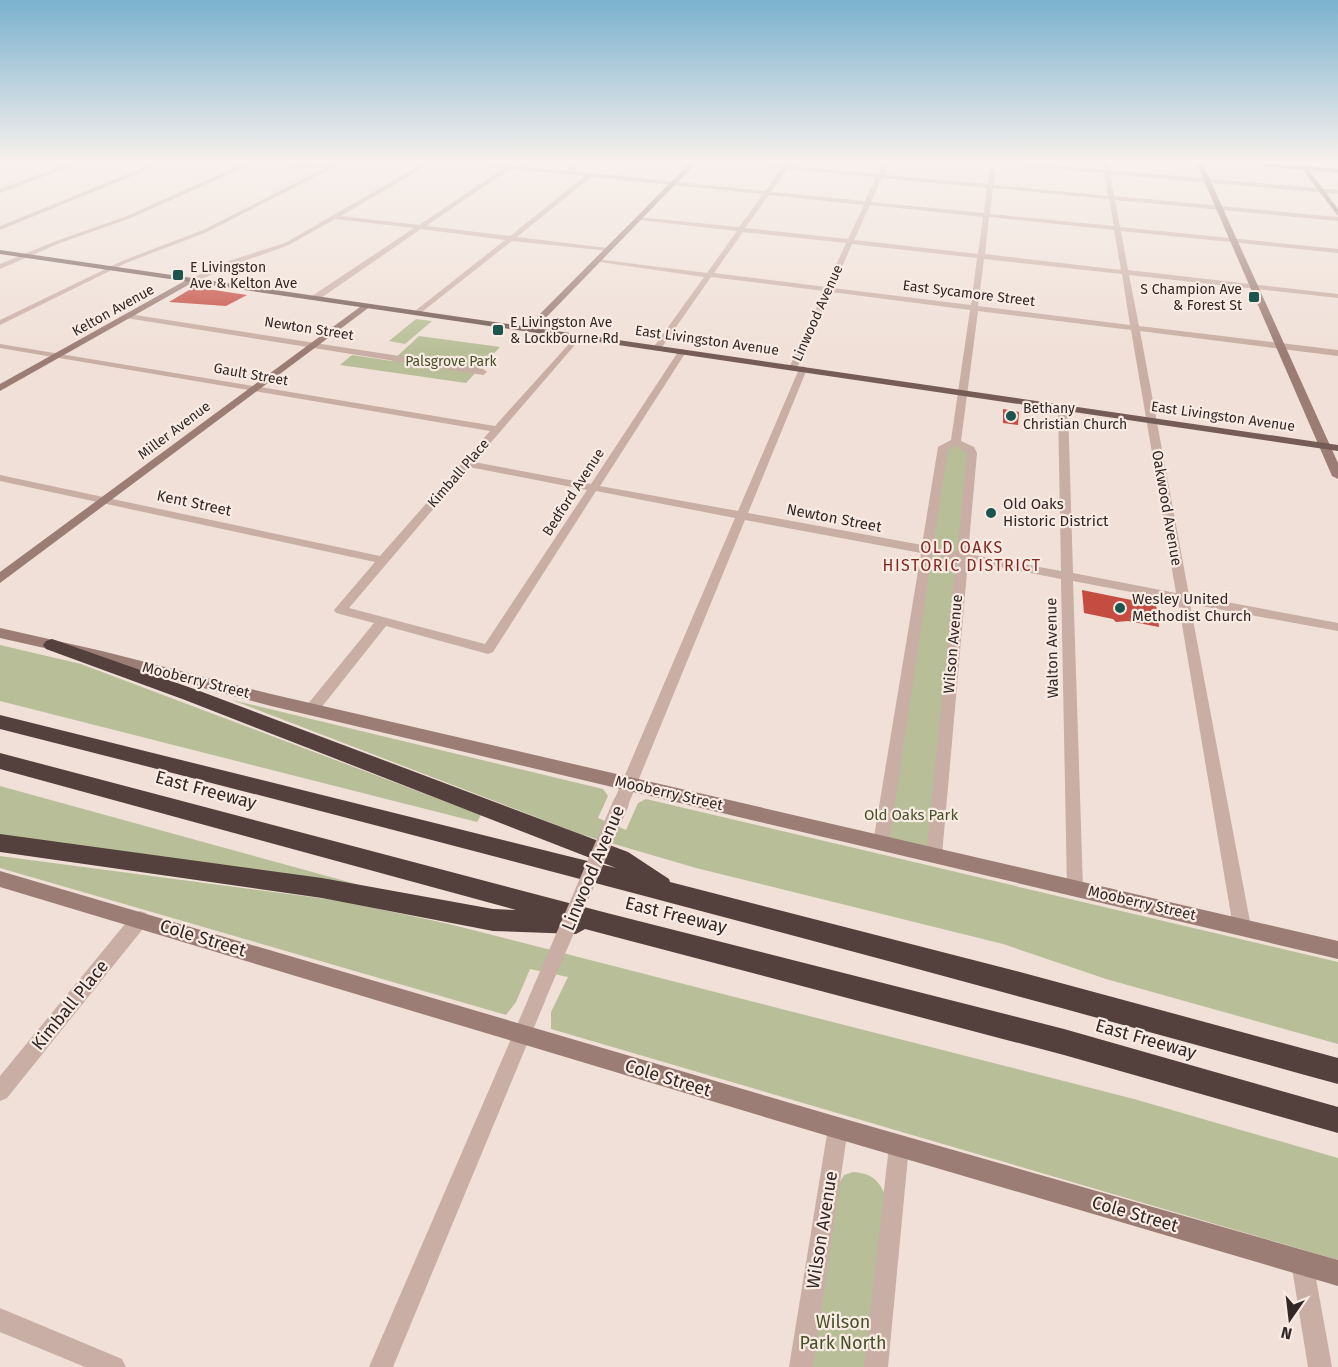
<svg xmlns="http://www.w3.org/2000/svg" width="1338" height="1367" font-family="'Fira Sans',sans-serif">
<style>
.green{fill:#b8bf98}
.building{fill:#c44c41}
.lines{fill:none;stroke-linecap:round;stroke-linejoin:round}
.street{fill:#c8aea4;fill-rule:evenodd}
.secondary{fill:#9b7d75;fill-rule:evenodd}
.primary{fill:#755c56;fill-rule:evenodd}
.highway{fill:#54403c;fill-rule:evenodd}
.street-bridge{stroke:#c8aea4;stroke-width:16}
.poi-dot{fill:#1c544e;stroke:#f8ebe3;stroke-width:2}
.labels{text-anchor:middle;stroke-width:4.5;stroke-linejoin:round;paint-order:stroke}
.far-poi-label{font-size:14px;fill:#332725;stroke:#f8ebe3;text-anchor:start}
.far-street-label{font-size:14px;fill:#332725;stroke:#f8ebe3}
.far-park-label{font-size:14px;fill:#495129;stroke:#f8ebe3}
.street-label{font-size:15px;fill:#332725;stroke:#f8ebe3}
.poi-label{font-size:15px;fill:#332725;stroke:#f8ebe3;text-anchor:start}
.park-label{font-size:15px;fill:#495129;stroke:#f8ebe3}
.neighbourhood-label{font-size:16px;letter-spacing:1.5px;fill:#812720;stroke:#f8ebe3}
.near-street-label{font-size:18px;fill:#332725;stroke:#f8ebe3}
.near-park-label{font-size:18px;fill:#495129;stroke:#f8ebe3}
</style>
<rect width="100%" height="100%" fill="#f0e0d7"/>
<path class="green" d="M416 319 432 321 405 344 389 341Z
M419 336 500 347 466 383 340 365 352 355 392 361Z
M956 442 969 449 930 849 885 839 945 446Z
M0 645 81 664 481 815 477 822 0 701Z
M232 700 603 789 608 796 598 818 626 830 638 803 646 799 1338 962V1044L1106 979 1003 944 696 868 580 834Z
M0 786 367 887 0 836Z
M0 856 342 901 449 924 1134 1099 1338 1158V1260L551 1029V1012L568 977 530 969 516 1002 506 1015 0 868Z
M853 1172C871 1173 880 1180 886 1198L866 1367H811L838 1185 844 1175Z"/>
<path class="building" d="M194 287 247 295 226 306 169 302Z
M1003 409 1019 412 1018 425 1003 423Z
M1082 590 1156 605 1159 627 1128 621 1116 622 1113 619 1084 613Z"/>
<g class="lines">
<path class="street" d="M79 160H87L0 193V189Z
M163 160H171L0 230V226Z
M203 160H260L299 164H332L341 160H348L207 232 126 263 0 325V320L122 261 203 230 327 167 299 168 254 163 131 218 60 243 0 269V264L56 241 127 216 245 163Z
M429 160H436L341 216 419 225 504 168 440 160 508 165 512 163 514 166 566 171 581 160H587L572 171 765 191 782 168 707 160 784 165 789 160 792 162 789 166 878 174 884 160H890L883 175 988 184 991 163 970 160H997L1104 170 1102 160H1108L1110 170 1338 190V194L1110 174 1114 196 1338 217V221L1115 200 1120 227 1338 249V253L1121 231 1128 270 1338 294V298L1129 275 1139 326 1338 350V356L1140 331 1189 595 1338 623V631L1190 604 1251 927 1248 933 1242 935 1236 933 1233 927 1178 601 1073 581 1083 888 1081 893 1075 896 1069 893 1067 888 1061 579 968 561 942 855 940 860 934 862 928 860 926 855 956 559 932 555 889 843 887 848 881 850 875 848 873 843 921 553 745 520 629 803 626 808 621 809 616 808 613 803 735 518 596 491 493 652 488 654 386 626 317 713H307L305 709 307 705 374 623 336 613 334 610 375 562 0 481V475L380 556 490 431 0 348V344L495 426 577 335 581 337 580 339 474 462 591 484 678 352 682 349 686 352 600 486 738 511 799 369 803 366 807 369 748 513 922 545 938 447 951 440 970 310 831 292 797 368 793 371 789 368 824 291 711 277 660 350 657 351 653 348 704 277 592 261 596 259 707 273 737 231 639 220 637 217 739 227 763 194 591 177 517 237 607 248 609 251 512 241 418 315H415V311L505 240 421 229 318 300H312V296L414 228 335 219 289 245 225 268 196 282 189 280 219 264 285 243ZM996 164 1105 173 1108 196 994 185ZM510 169 585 176 510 236 426 226ZM787 169 876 177 865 201 771 192ZM882 178 987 188 984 213 871 202ZM993 188 1109 199 1114 226 990 214ZM769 195 864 205 848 239 745 228ZM870 205 983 217 978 254 854 240ZM989 217 1114 230 1121 270 985 254ZM743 232 846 243 826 287 714 273ZM852 244 977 258 971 305 833 288ZM984 259 1122 274 1130 325 978 306ZM978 311 1131 330 1176 593 1073 573 1068 407 1063 404 1058 407 1061 571 968 554 977 453 974 447 961 441ZM956 446 967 453 957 552 933 547 948 449ZM469 467 587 490 485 644 349 608Z
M129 314 483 369 487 372 483 375 126 318 125 316Z
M140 911 146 913 149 919 146 925 7 1098 0 1101V1076L134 913Z
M536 992 542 995 545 1001 393 1367H369L530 995Z
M838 1118 845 1121 848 1128 813 1367H789L828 1128 831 1121Z
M899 1136 906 1139 909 1146 888 1367H864L889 1146 892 1139Z
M1302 1251 1310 1254 1313 1262 1332 1367H1308L1291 1262 1294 1254Z
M0 1308 122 1359 126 1367H85L0 1332Z"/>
<path class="secondary" d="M0 160H6L0 163Z
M693 160H699L532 332H526V328Z
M1195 160H1201L1338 463V479L1332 476Z
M1208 160 1300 166 1297 162 1300 160 1306 166 1338 169V173L1309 170 1338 209V216L1303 170Z
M190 278 197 280 0 391V384Z
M364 304 371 306 0 583V572Z
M0 628 102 651 271 694 1338 941V959L271 706 102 661 0 638Z
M0 871 838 1117 1338 1260V1286L838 1139 0 887Z"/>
<path class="primary" d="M0 250 1338 445V451L0 254Z"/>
<path class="highway" d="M52 639 197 690 628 852 669 879 670 882 1020 972 1338 1058V1084C893 961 447 842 0 729V715L616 868 185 700 46 649 43 645 46 641Z
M0 753 607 913 1064 1029 1338 1107V1133L1064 1055 585 929 576 934 493 931 322 898 0 852V834L322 878 493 909 516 910 0 769Z"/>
<path class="street-bridge" d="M536 1001 621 803"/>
</g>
<linearGradient id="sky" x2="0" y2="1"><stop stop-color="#7bb1ce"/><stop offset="0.46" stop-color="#f8f1ed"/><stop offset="1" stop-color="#f8f1ed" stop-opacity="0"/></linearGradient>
<rect width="1338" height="351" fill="url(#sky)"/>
<g class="poi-dot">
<rect x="172" y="269" width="12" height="12" rx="3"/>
<rect x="1248" y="291" width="12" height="12" rx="3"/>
<rect x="492" y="324" width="12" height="12" rx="3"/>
<circle cx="1011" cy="416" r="6"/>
<circle cx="991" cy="513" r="6"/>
<circle cx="1120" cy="608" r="6"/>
</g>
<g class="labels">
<g class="far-poi-label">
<text x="190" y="272">E Livingston<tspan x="190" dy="16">Ave &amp; Kelton Ave</tspan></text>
<text x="1242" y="294" text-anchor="end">S Champion Ave<tspan x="1242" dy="16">&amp; Forest St</tspan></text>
<text x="510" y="327">E Livingston Ave<tspan x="510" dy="16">&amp; Lockbourne Rd</tspan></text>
<text x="1023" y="413">Bethany<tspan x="1023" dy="16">Christian Church</tspan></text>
</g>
<g class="far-street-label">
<text transform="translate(969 293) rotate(7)" y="5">East Sycamore Street</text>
<text transform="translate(113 310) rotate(-29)" y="5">Kelton Avenue</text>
<text transform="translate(817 313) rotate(-66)" y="5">Linwood Avenue</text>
<text transform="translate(309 328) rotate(9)" y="5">Newton Street</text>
<text transform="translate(707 340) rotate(8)" y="5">East Livingston Avenue</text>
<text transform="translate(251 374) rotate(10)" y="5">Gault Street</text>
<text transform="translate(1223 416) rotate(8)" y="5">East Livingston Avenue</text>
<text transform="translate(174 430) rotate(-37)" y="5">Miller Avenue</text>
<text transform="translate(458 473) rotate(-49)" y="5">Kimball Place</text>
<text transform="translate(573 492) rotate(-57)" y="5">Bedford Avenue</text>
</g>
<g class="far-park-label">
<text x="451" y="366">Palsgrove Park</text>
</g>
<g class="street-label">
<text transform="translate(194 503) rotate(12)" y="5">Kent Street</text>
<text transform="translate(1167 508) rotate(80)" y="5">Oakwood Avenue</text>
<text transform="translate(834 518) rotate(11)" y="5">Newton Street</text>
<text transform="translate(953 644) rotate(-85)" y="5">Wilson Avenue</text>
<text transform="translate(1052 648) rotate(-91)" y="5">Walton Avenue</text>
<text transform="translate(196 680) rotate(14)" y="5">Mooberry Street</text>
<text transform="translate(669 793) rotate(13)" y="5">Mooberry Street</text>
<text transform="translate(1142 903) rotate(13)" y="5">Mooberry Street</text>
</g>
<g class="poi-label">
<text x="1003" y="509">Old Oaks<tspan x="1003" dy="17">Historic District</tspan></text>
<text x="1132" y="604">Wesley United<tspan x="1132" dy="17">Methodist Church</tspan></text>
</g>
<g class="park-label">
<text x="911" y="820">Old Oaks Park</text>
</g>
<g class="neighbourhood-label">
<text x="962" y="553">OLD OAKS<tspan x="962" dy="18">HISTORIC DISTRICT</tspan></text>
</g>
<g class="near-street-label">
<text transform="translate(206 790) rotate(15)" y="6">East Freeway</text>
<text transform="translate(593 868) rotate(-67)" y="6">Linwood Avenue</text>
<text transform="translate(676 915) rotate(14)" y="6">East Freeway</text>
<text transform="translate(203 938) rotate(17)" y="6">Cole Street</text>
<text transform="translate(70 1005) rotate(-51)" y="6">Kimball Place</text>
<text transform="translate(1146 1039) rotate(16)" y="6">East Freeway</text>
<text transform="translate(668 1078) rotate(17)" y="6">Cole Street</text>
<text transform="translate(1135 1214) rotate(16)" y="6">Cole Street</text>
<text transform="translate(822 1230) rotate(-81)" y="6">Wilson Avenue</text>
</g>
<g class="near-park-label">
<text x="843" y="1328">Wilson<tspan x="843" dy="21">Park North</tspan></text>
</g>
</g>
<g transform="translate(1290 1319) rotate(194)" stroke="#f8ebe3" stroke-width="4.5" paint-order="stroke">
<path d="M0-4.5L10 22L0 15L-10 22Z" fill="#332725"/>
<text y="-9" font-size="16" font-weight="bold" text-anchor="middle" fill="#332725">N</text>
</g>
</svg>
